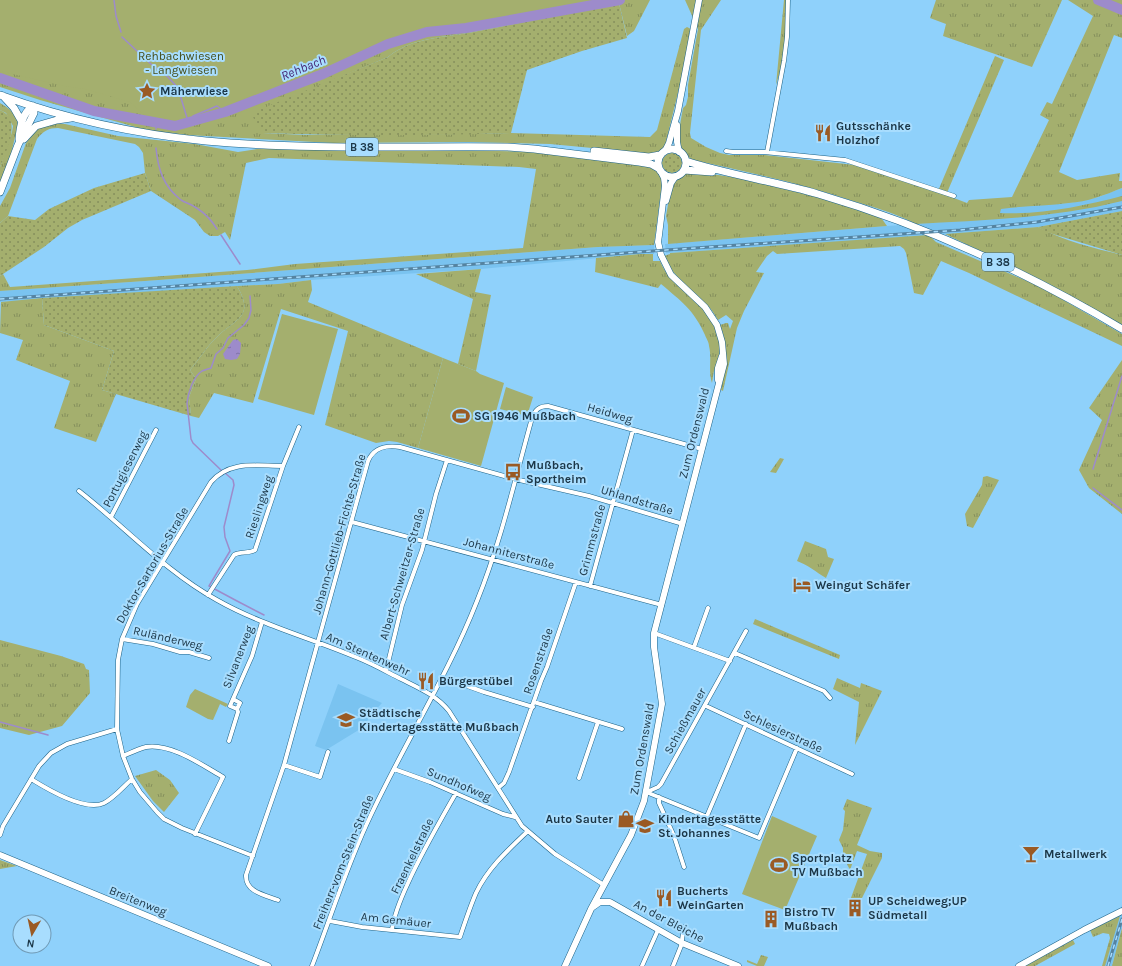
<svg xmlns="http://www.w3.org/2000/svg" width="1122" height="966" font-family="Karla,sans-serif">
<style>
.built{fill:#7ac3f0}
.grass{fill:url(#grass-tufts)}
.park{fill:#a4af6e}
.garden{fill:url(#garden-dots)}
.water{fill:url(#water-ripples)}
.lines{fill:none;stroke-linecap:round;stroke-linejoin:round}
.stream{stroke:#9d8bcb;stroke-width:1.5}
.river{stroke:#9d8bcb;stroke-width:10}
.street-casing{stroke:#1e6387;stroke-width:5}
.secondary-casing{stroke:#1e6387;stroke-width:7}
.primary-casing{stroke:#1e6387;stroke-width:8}
.street{stroke:#fff;stroke-width:4}
.secondary{stroke:#fff;stroke-width:6}
.primary{stroke:#fff;stroke-width:7}
.rail-casing{stroke:#5583a0;stroke-width:3}
.rail{stroke:#a8ddfe;stroke-width:1.5;stroke-dasharray:4.5;stroke-linecap:butt}
.labels{text-anchor:middle;stroke-width:4;stroke-linejoin:round;paint-order:stroke}
.shield{fill:#a8ddfe;stroke:#45687e;stroke-width:1}
.shield-label{font-size:11px;font-weight:bold;fill:#1b3647}
.park-label{font-size:12px;fill:#454c18;stroke:#a8ddfe}
.poi-label{font-size:12px;font-weight:bold;fill:#1b3647;stroke:#a8ddfe;text-anchor:start}
.street-label{font-size:12px;fill:#1b3647;stroke:#a8ddfe}
.water-label{font-size:13px;font-style:italic;fill:#462976;stroke:#a8ddfe}
</style>
<defs>
<pattern id="grass-tufts" width="24" height="20" patternUnits="userSpaceOnUse"><rect width="24" height="20" fill="#a4af6e"/><path d="M3 7l-1-3M5 7V3M7 7l1-3M15 17l-1-3M17 17v-4M19 17l1-3" fill="none" stroke="#858f5c"/></pattern>
<pattern id="garden-dots" width="8" height="8" patternUnits="userSpaceOnUse"><rect width="8" height="8" fill="#a4af6e"/><path d="M2 2h.1M6 6h.1" fill="none" stroke="#858f5c" stroke-width="1.8" stroke-linecap="round"/></pattern>
<pattern id="water-ripples" width="26" height="14" patternUnits="userSpaceOnUse"><rect width="26" height="14" fill="#9d8bcb"/><path d="M2 4q2-2 4 0t4 0M15 11q2-2 4 0t4 0" fill="none" stroke="#7f72a7"/></pattern>
</defs>
<rect width="100%" height="100%" fill="#8fd1fb"/>
<path class="built" d="M1122 188V211L1038 227 868 240 666 253 665 244 887 226 956 221 990 215 998 207 1070 203 1099 197Z
M654 245V254H640L481 269 311 280 278 284 237 286 0 302V291L145 281 598 247Z
M338 684 382 703 370 716 365 725 357 731 326 750 315 746Z
M1122 905V928L1112 966H1105Z"/>
<path class="grass" d="M108 0H650L634 31 627 36 619 3C572 12 525 22 478 31 447 38 413 36 388 57L331 81 263 133 306 135 461 134 511 133 650 137 657 130 684 29 687 27 691 29 685 64 665 146 661 151 655 154 550 144 468 142 333 143 187 135 146 130 40 100 0 87V51Z
M666 0H721L701 30 690 133 691 138 706 147 720 153 729 155H765L855 165 938 191 995 56 1004 60 946 195 967 203 969 200 1012 197 1049 120 1040 115 1047 102 1052 104 1093 16 1068 0H1122V38L1114 35 1059 172 1077 180 1120 173 1119 181H1122V188C1105 195 1087 202 1069 203 1046 206 1023 206 1001 209L1000 213C1040 215 1084 206 1122 196V201C1055 218 985 220 916 224 897 214 877 208 856 202 803 184 748 172 693 160 673 149 680 126 683 108L686 105 688 97V85L698 29 685 0Z
M784 0H790L789 41 776 85Z
M936 0H1062L1032 67 943 36 946 24 930 18Z
M0 103C9 108 17 114 18 125L11 154 0 184V167L12 132 13 126 6 113 0 110Z
M53 123 65 124 118 136 195 144 238 152 257 149 498 151 536 152 654 167 661 177 662 184 654 245 598 247 145 281 0 291V276L3 274 10 287 247 270 295 264 523 248 536 169 519 167 269 158 246 163 230 240 225 232 218 236H210L204 232 195 220 151 191 145 173 143 153 139 147 135 144 58 128C49 128 43 131 37 139L8 216 0 223V206L10 188 26 143 38 128Z
M698 172 745 179 821 198 874 215 882 219 887 226 668 244V225L666 216 671 187 676 180 686 173Z
M1038 227C1064 241 1094 248 1122 255V325L1049 284 945 234Z
M929 235 936 242 1041 287 1122 334V346L969 273 941 261 923 295 914 293 906 253 904 249 900 246 777 254 773 251 767 256 756 272 764 273 744 311 737 328 723 391 721 390C725 369 729 346 720 325L726 323H728L730 329 733 321 726 315 718 320C715 316 713 311 709 307 693 289 674 280 664 256L670 254V253Z
M640 254H653V261H660C673 294 720 306 720 347 720 355 717 361 715 368 713 373 713 378 712 383 708 371 712 358 709 346 709 342 706 338 705 335 694 310 681 301 661 284L658 288 595 272 596 258Z
M481 269 475 292 491 295 476 371 458 364 473 299 416 274Z
M311 280 312 290 308 302 443 358 418 448 397 442 389 441 376 443 325 425 348 331 281 309 253 403 214 393 199 418 191 416 189 397 196 379 190 370C199 360 206 347 216 338 234 319 256 318 237 286L278 284Z
M42 298 44 325 114 351 102 390 116 394 96 442 54 428 70 381 16 360 23 340 0 333 1 302Z
M1122 360V514L1089 488 1079 470 1102 420 1089 408Z
M780 458 784 459 776 473 770 472Z
M987 476 999 480 973 528 967 526 965 514 982 485 983 477Z
M805 541 826 549 828 557 834 559 826 578C816 572 808 565 797 561Z
M755 619 840 655 839 659 753 624Z
M0 640 61 656 84 664 86 669 89 670 90 693 62 726 29 735 0 728Z
M837 678 860 688 861 683 882 691 855 745 859 702 833 689Z
M156 770 170 780 179 793 164 812 153 801 135 776Z
M847 799 872 808 857 845 870 851 882 853V858L853 916 848 906 867 854 857 851 850 870 843 856V848L839 840 843 830 845 811 843 809Z
M0 860 17 866 0 869Z
M1120 916 1105 966H1102L1110 938 1109 934 1103 933 1093 937 1090 930Z
M1122 928V966H1112Z
M1073 940 1075 944 1035 966H1024Z
M761 955 768 957 764 966H757L747 962V960L757 964Z"/>
<path class="park" d="M0 0H616L606 1 529 16 479 24 460 31 421 32 402 39 388 43 364 60 350 64 331 76 304 80 287 90 265 97 246 111 179 129 155 125 130 102 85 89 64 86 0 71Z
M282 314 338 329 314 415 258 399Z
M443 358 476 371 480 374 504 383 481 466 418 448Z
M506 387 533 397 527 416 500 409Z
M195 689 228 704 226 707 220 704 213 720 208 719 186 707 190 695Z
M772 816 817 836 785 910 742 894Z"/>
<path class="garden" d="M619 3 627 38 582 51 527 70 511 133C428 136 346 136 263 133L259 129 251 113 388 57C413 36 447 38 478 31 525 22 572 12 619 3Z
M0 110C23 119 6 151 0 167Z
M662 163a10 10 0 1 1 20 0a10 10 0 1 1-20 0Z
M145 173 151 191 82 220 68 228 44 247 0 276V223L8 216 35 220 49 209 94 188Z
M1122 211V255L1046 232 1038 227Z
M237 286C256 318 234 319 216 338 206 347 199 360 190 370L196 379 189 397 191 416 102 390 114 351 44 325 42 298Z"/>
<path class="water" d="M237 339 241 343 240 354 237 359 231 360 225 359 223 354 233 340Z"/>
<g class="lines">
<path class="stream" d="M114 0 116 16 121 32
M122 37 152 65 168 77 178 88 187 118
M193 116 217 106 225 112
M156 129V123
M156 148C158 169 163 186 181 200 186 203 193 205 198 209 206 214 212 221 217 229
M221 235 240 264
M1093 469 1122 376
M222 471 193 443 191 439 187 403C188 393 193 377 202 371 204 370 208 369 211 368L216 354 223 348 228 338 244 325 249 318 251 310 250 296
M225 473 233 480 234 485 224 527 225 537 230 551 209 586 237 601 264 615
M1093 488 1122 510
M0 722 48 735"/>
<path class="river" d="M1098 0 1122 10
M0 78 94 111 175 126 225 112 323 74 388 44 427 32 466 28 620 0"/>
<g class="street-casing">
<path id="street" d="M726 151 733 152H764L845 160 954 196
M767 152 784 61 787 37 788 0
M79 491C125 527 166 572 217 600 261 625 311 638 358 658 373 664 387 672 401 679 419 688 436 695 449 711L522 826 555 854 604 885
M111 517 156 430
M352 522 662 605
M590 586 633 430
M208 595 234 555C240 551 249 554 255 550L283 466 299 427
M654 633 730 661
M122 639 153 644 180 652H189L209 658
M694 647 708 608
M735 653 824 691 830 698
M386 671 402 605 422 550 436 494 447 460
M442 677 484 692 533 707
M233 699 252 656 262 622
M534 702 622 729
M706 706 852 774
M229 741 238 712 237 709 240 703 233 699 230 706 237 709
M123 756C130 753 138 749 146 747 171 743 202 765 223 777L195 834
M284 765 320 777 328 752
M394 769 430 782 503 814 515 817
M579 778 598 722
M31 779C47 789 85 812 104 803 114 798 123 787 132 779
M498 788 504 783 509 772 541 681 547 667 576 582
M646 792 759 838 797 748
M647 792 658 787 661 784 746 631
M659 797V803L674 836 684 867
M707 816 746 724
M0 835 3 826 39 766 51 753 67 744 117 729
M253 856 182 828 164 819 157 812 140 792 132 779 123 756 117 729 118 660 122 639 137 604 211 482C230 460 256 466 283 466
M278 900C265 895 245 892 246 875L284 765 368 461C374 447 386 445 400 447L515 479 589 496 683 524
M330 921 362 927 460 937C465 922 470 907 476 893 488 868 508 850 528 831
M392 930C394 914 401 898 408 883 422 852 439 823 456 793
M312 966C331 917 347 865 370 817 404 744 448 675 477 601 501 542 515 479 532 418 535 410 539 406 548 406L702 449
M642 966 658 930
M673 966 681 946 684 927"/>
</g>
<g class="secondary-casing">
<path id="secondary" d="M677 125V142L679 152
M665 151 669 143 678 111 699 0
M666 201 671 183 675 177
M718 380V368L722 356
M0 855 268 966
M593 907 600 902H610L682 943 738 966
M565 966 591 909 631 835 644 801 662 704 654 647V633L724 364 722 342 717 325 705 307 671 275 661 255 658 242 659 235 665 186 664 178 662 174
M1019 966 1084 930 1122 911"/>
</g>
<g class="primary-casing">
<path id="primary" d="M0 95C66 119 136 134 206 141 306 150 408 146 508 147L534 149 639 162 651 164 658 168
M3 96 14 108 22 122
M19 139C20 127 22 113 33 106
M24 139 36 126 57 120 71 118
M658 163a14 14 0 1 1 28 0a14 14 0 1 1-28 0Z
M594 151 649 157 660 155
M686 161C729 175 774 181 818 194 927 226 1025 271 1122 329
M684 170 712 172
M0 192 18 145 34 113 33 106"/>
</g>
<use href="#street" class="street"/>
<use href="#secondary" class="secondary"/>
<use href="#primary" class="primary"/>
<g class="rail-casing">
<path id="rail" d="M0 299 666 250 960 230 1037 222 1122 207
M1108 966 1122 919"/>
</g>
<use href="#rail" class="rail"/>
</g>
<defs>
<g id="sight-bare" transform="scale(1.38)"><path d="M0-6L1.8-2.2L6-1.7L2.9 1.2L3.7 5.4L0 3.3L-3.7 5.4L-2.9 1.2L-6-1.7L-1.8-2.2Z" fill="#9a5a24" stroke="#a8ddfe" stroke-width="2.5" paint-order="stroke"/></g>
<g id="restaurant-bare" transform="scale(1.38)"><path d="M-5-6h1v4h1v-4h1v4h1v-4h1v5L-1.5 .5V6h-2V.5L-5-1ZM5-6V6H3V1.5H1.5Q1.5-4 5-6Z" fill="#9a5a24" stroke="#a8ddfe" stroke-width="2.5" paint-order="stroke"/></g>
<g id="stadium-bare" transform="scale(1.38)"><path d="M0-5a6.5 5 0 1 0 0 10a6.5 5 0 1 0 0-10ZM-3.5-1.8h7v3.6h-7Z" fill="#9a5a24" stroke="#a8ddfe" stroke-width="2.5" paint-order="stroke"/></g>
<g id="bus-bare" transform="scale(1.38)"><path d="M-5-6H5V4H4V6H2V4H-2V6H-4V4H-5ZM-3.5-4V0h7V-4ZM-3.5 1.2v1.5H-2V1.2ZM2 1.2v1.5H3.5V1.2Z" fill="#9a5a24" stroke="#a8ddfe" stroke-width="2.5" paint-order="stroke"/></g>
<g id="hotel-bare" transform="scale(1.38)"><path d="M-6-4.5h1.5V1H6V5H4.5V3h-9V5H-6ZM-4 0a1.8 1.8 0 1 1 3.6 0ZM.5 0V-2.5h3Q6-2.5 6 0Z" fill="#9a5a24" stroke="#a8ddfe" stroke-width="2.5" paint-order="stroke"/></g>
<g id="school-bare" transform="scale(1.38)"><path d="M0-5L7-2L0 1L-7-2ZM-4 1L0 2.5L4 1V4Q0 6-4 4Z" fill="#9a5a24" stroke="#a8ddfe" stroke-width="2.5" paint-order="stroke"/></g>
<g id="shop-bare" transform="scale(1.38)"><path d="M-5-2.5h2.3a2.7 3.5 0 0 1 5.4 0H5L5.5 6h-11ZM-1.5-2.5h3a1.5 2.3 0 0 0-3 0Z" fill="#9a5a24" stroke="#a8ddfe" stroke-width="2.5" paint-order="stroke"/></g>
<g id="bar-bare" transform="scale(1.38)"><path d="M-6-5H6L.8 .8V4.5H3.5V6h-7V4.5H-.8V.8Z" fill="#9a5a24" stroke="#a8ddfe" stroke-width="2.5" paint-order="stroke"/></g>
<g id="building-bare" transform="scale(1.38)"><path d="M-4-6H4V6H1V3H-1V6H-4ZM-2.5-4.3h1.7v1.8h-1.7ZM.8-4.3h1.7v1.8H.8ZM-2.5-1h1.7V.8h-1.7ZM.8-1h1.7V.8H.8Z" fill="#9a5a24" stroke="#a8ddfe" stroke-width="2.5" paint-order="stroke"/></g>
</defs>
<g fill-rule="evenodd">
<use href="#sight-bare" x="147" y="91"/>
<use href="#restaurant-bare" x="823" y="133"/>
<use href="#stadium-bare" x="461" y="416"/>
<use href="#bus-bare" x="513" y="472"/>
<use href="#hotel-bare" x="802" y="585"/>
<use href="#restaurant-bare" x="426" y="681"/>
<use href="#school-bare" x="346" y="720"/>
<use href="#shop-bare" x="626" y="819"/>
<use href="#school-bare" x="645" y="826"/>
<use href="#bar-bare" x="1031" y="854"/>
<use href="#stadium-bare" x="779" y="865"/>
<use href="#restaurant-bare" x="664" y="898"/>
<use href="#building-bare" x="855" y="908"/>
<use href="#building-bare" x="771" y="919"/>
</g>
<g class="labels">
<g class="shield">
<rect x="346" y="138" width="32" height="18" rx="3"/>
<rect x="982" y="253" width="32" height="18" rx="3"/>
</g>
<g class="shield-label">
<text x="362" y="151">B 38</text>
<text x="998" y="266">B 38</text>
</g>
<g class="park-label">
<text x="181" y="60">Rehbachwiesen<tspan x="181" dy="14">- Langwiesen</tspan></text>
</g>
<g class="poi-label">
<text x="160" y="95">Mäherwiese</text>
<text x="836" y="130">Gutsschänke<tspan x="836" dy="14">Holzhof</tspan></text>
<text x="474" y="420">SG 1946 Mußbach</text>
<text x="526" y="469">Mußbach,<tspan x="526" dy="14">Sportheim</tspan></text>
<text x="815" y="589">Weingut Schäfer</text>
<text x="439" y="685">Bürgerstübel</text>
<text x="359" y="717">Städtische<tspan x="359" dy="14">Kindertagesstätte Mußbach</tspan></text>
<text x="613" y="823" text-anchor="end">Auto Sauter</text>
<text x="658" y="823">Kindertagesstätte<tspan x="658" dy="14">St. Johannes</tspan></text>
<text x="1044" y="858">Metallwerk</text>
<text x="792" y="862">Sportplatz<tspan x="792" dy="14">TV Mußbach</tspan></text>
<text x="677" y="895">Bucherts<tspan x="677" dy="14">WeinGarten</tspan></text>
<text x="868" y="905">UP Scheidweg;UP<tspan x="868" dy="14">Südmetall</tspan></text>
<text x="784" y="916">Bistro TV<tspan x="784" dy="14">Mußbach</tspan></text>
</g>
<g class="street-label">
<text transform="translate(610 413) rotate(16)" y="4">Heidweg</text>
<text transform="translate(694 433) rotate(-76)" y="4">Zum Ordenswald</text>
<text transform="translate(125 469) rotate(-63)" y="4">Portugieserweg</text>
<text transform="translate(637 500) rotate(17)" y="4">Uhlandstraße</text>
<text transform="translate(259 507) rotate(-72)" y="4">Rieslingweg</text>
<text transform="translate(339 534) rotate(-74)" y="4">Johann-Gottlieb-Fichte-Straße</text>
<text transform="translate(592 540) rotate(-75)" y="4">Grimmstraße</text>
<text transform="translate(509 553) rotate(15)" y="4">Johanniterstraße</text>
<text transform="translate(152 565) rotate(-60)" y="4">Doktor-Sartorius-Straße</text>
<text transform="translate(402 574) rotate(-74)" y="4">Albert-Schweitzer-Straße</text>
<text transform="translate(168 638) rotate(13)" y="4">Ruländerweg</text>
<text transform="translate(368 654) rotate(24)" y="4">Am Stentenwehr</text>
<text transform="translate(238 657) rotate(-69)" y="4">Silvanerweg</text>
<text transform="translate(538 661) rotate(-71)" y="4">Rosenstraße</text>
<text transform="translate(685 721) rotate(-61)" y="4">Schießmauer</text>
<text transform="translate(783 731) rotate(25)" y="4">Schlesierstraße</text>
<text transform="translate(642 749) rotate(-80)" y="4">Zum Ordenswald</text>
<text transform="translate(459 784) rotate(23)" y="4">Sundhofweg</text>
<text transform="translate(412 856) rotate(-64)" y="4">Fraenkelstraße</text>
<text transform="translate(343 862) rotate(-68)" y="4">Freiherr-vom-Stein-Straße</text>
<text transform="translate(138 901) rotate(22)" y="4">Breitenweg</text>
<text transform="translate(396 920) rotate(6)" y="4">Am Gemäuer</text>
<text transform="translate(669 921) rotate(28)" y="4">An der Bleiche</text>
</g>
<g class="water-label">
<text transform="translate(303 67) rotate(-22)" y="5">Rehbach</text>
</g>
</g>
<g transform="translate(32 934) rotate(189)"><circle r="19" fill="#a8ddfe" stroke="#709ab5"/>
<path d="M0-3L7 15L0 10L-7 15Z" fill="#9a5a24"/>
<text y="-6" font-size="11" font-weight="bold" text-anchor="middle" fill="#1b3647">N</text>
</g>
</svg>
